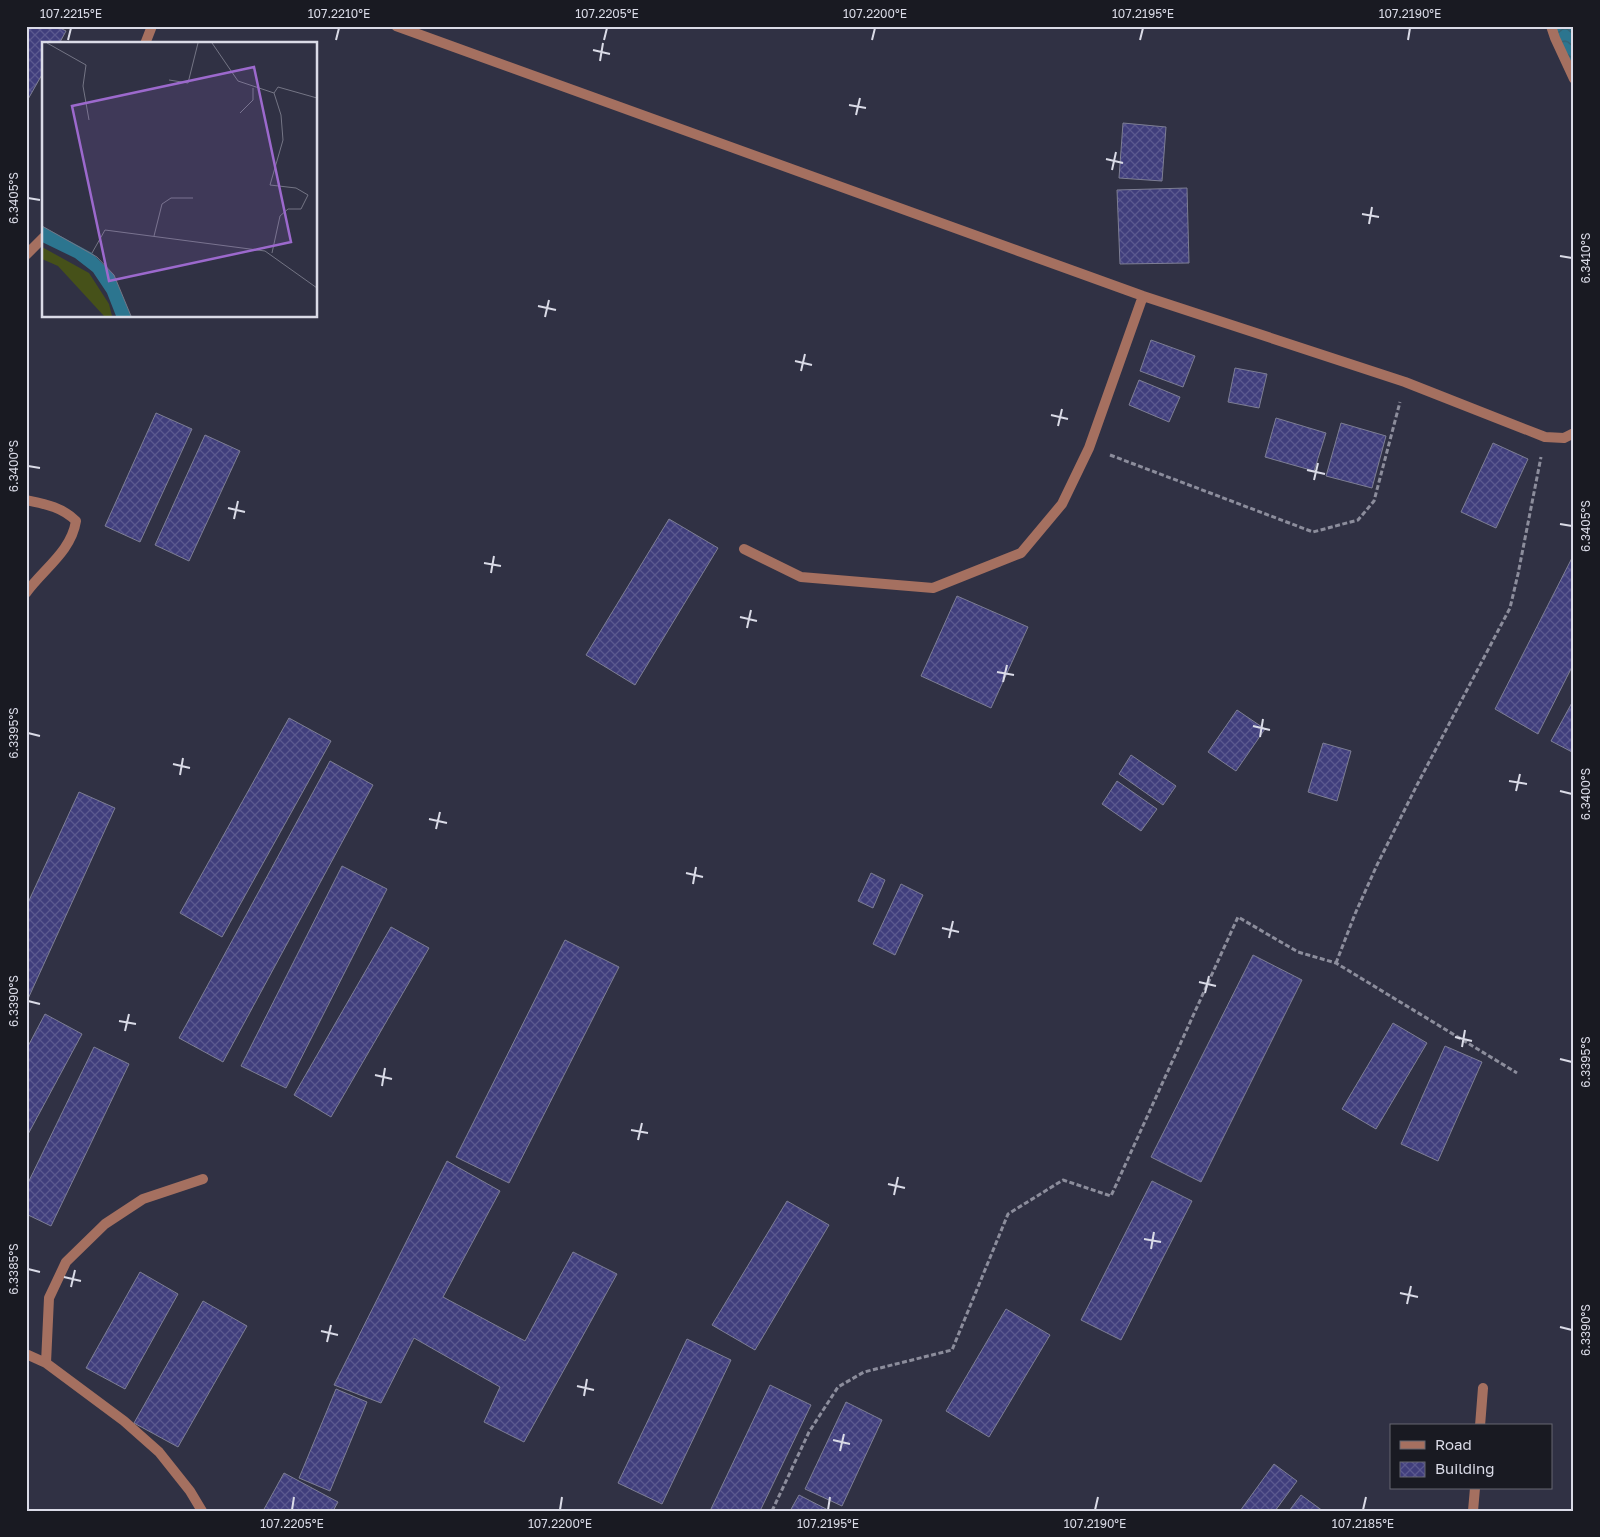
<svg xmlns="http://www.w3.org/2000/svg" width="1600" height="1537" font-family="'Golos Text',sans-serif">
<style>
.water{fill:url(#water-waves);stroke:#6094a9}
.building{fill:url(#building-cross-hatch);stroke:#7d7e94}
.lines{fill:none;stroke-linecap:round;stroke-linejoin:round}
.path{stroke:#8c8d9c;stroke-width:3;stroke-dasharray:5 2.5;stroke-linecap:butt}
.minor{stroke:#a57060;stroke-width:10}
.tertiary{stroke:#a57060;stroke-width:10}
.ticks{fill:none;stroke:#dadbe7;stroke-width:2}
.inset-road{fill:none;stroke:#747585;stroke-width:1}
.view{fill:#9c69cd;fill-opacity:0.15;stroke:#9c69cd;stroke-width:2.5}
.inset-edge{fill:none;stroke:#dadbe7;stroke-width:2.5}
.neatline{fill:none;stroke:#dadbe7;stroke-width:2}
.ticks-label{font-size:12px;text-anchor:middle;fill:#dadbe7}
</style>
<defs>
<pattern id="water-waves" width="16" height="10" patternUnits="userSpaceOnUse" patternTransform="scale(1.25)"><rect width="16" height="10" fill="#2c758f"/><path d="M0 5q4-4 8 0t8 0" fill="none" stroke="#355e6e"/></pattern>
<pattern id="building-cross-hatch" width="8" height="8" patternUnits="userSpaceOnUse" patternTransform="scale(1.25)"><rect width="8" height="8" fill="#403e7c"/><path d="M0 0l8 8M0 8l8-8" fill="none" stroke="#5b598f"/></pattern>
</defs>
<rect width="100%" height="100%" fill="#303144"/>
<path class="water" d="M1551 26H1574V79Z"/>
<path class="building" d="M26 26H56L66 31 59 44H44V71L27 101Z
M1123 123 1166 127 1162 181 1119 178Z
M1187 188 1189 263 1120 264 1117 190Z
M1151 340 1195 356 1183 387 1140 371Z
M1235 368 1267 374 1259 408 1228 402Z
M1139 380 1180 397 1169 422 1129 405Z
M156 413 192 429 140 542 105 526Z
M1276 418 1326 433 1314 471 1265 457Z
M1341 423 1386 436 1372 488 1326 476Z
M205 435 240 451 189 561 155 545Z
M1493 443 1528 459 1496 528 1461 512Z
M669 519 718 548 635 685 586 655Z
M1574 554V663L1538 734 1495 709Z
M957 596 1028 627 991 708 921 676Z
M1574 699V753L1551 741Z
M1237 710 1265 729 1236 771 1208 752Z
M289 718 331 741 222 937 180 913Z
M1323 743 1351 751 1337 801 1308 792Z
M1131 755 1176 786 1163 805 1119 774Z
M330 761 373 785 223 1062 179 1038Z
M1117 781 1157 809 1141 831 1102 804Z
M79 792 115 808 27 1001 26 907Z
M342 866 387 889 286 1088 241 1066Z
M871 873 885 880 873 908 858 901Z
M901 884 923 895 895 955 873 944Z
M391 927 429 948 331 1117 294 1095Z
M565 940 619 967 509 1183 456 1157Z
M1253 955 1302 980 1201 1182 1151 1157Z
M45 1014 82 1034 26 1138V1050Z
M1393 1023 1427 1043 1376 1129 1342 1109Z
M1445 1046 1482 1062 1438 1161 1401 1144Z
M94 1047 129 1064 51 1226 26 1214V1187Z
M447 1161 500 1191 443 1297 525 1341 573 1252 617 1274 524 1442 484 1422 500 1387 414 1338 381 1403 334 1385Z
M1152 1181 1192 1201 1121 1340 1081 1320Z
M787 1201 829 1225 755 1350 712 1325Z
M140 1272 178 1294 125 1389 86 1368Z
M203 1301 247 1326 178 1447 134 1423Z
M1006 1309 1050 1335 989 1437 946 1411Z
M687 1339 731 1360 662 1504 618 1483Z
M770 1385 811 1405 760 1511H710Z
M336 1389 367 1402 330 1491 299 1478Z
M846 1402 882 1420 842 1506 805 1489Z
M1274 1464 1297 1481 1275 1511H1240Z
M284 1473 338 1502 333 1511H263Z
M799 1495 830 1511H790Z
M1301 1495 1323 1511H1289Z"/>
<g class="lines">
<path class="path" d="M1110 455 1313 532 1358 520 1374 501 1400 402
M1336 963 1355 914 1377 865 1417 785 1510 608 1518 574 1541 457
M772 1511 809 1432 838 1387 864 1372 952 1350 1008 1214 1063 1180 1111 1196 1238 917 1298 952 1336 963 1517 1073"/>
<path class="minor" d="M396 26 1143 296 1405 382 1545 437 1564 438 1574 433
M145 44 152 26
M26 255 44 237
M26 500C45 504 62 507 76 521 71 552 43 569 26 593
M744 549 801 577 933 588 1021 553 1062 504 1089 448 1143 296
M26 1354 46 1363 124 1421 159 1452 190 1491 202 1511
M46 1363 49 1298 66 1262 105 1224 143 1199 203 1179
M1480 1426 1483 1388
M1473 1511 1475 1488"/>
<path class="tertiary" d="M1551 26 1555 38 1574 79"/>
</g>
<path class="ticks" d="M68 40 71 28M336 40 339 28M604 40 607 28M872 40 875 28M1140 40 1143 28M1408 40 1410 28M593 50 610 54M600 61 603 43M849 105 866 108M856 115 860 98M1106 159 1123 163M1112 170 1116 152M28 198 40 200M1362 214 1379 217M1369 224 1372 207M1560 256 1572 258M538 306 556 310M545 317 549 300M795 361 812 365M801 371 805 354M1051 415 1068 419M1058 426 1062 409M28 466 40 468M1307 470 1325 474M1314 480 1318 463M228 508 245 512M234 519 238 501M1560 524 1572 526M484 563 501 566M491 573 494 556M740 617 757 621M747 628 751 610M997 672 1014 675M1003 682 1007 665M1253 726 1270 730M28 733 40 736M1260 737 1263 719M173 764 190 768M180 775 183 758M1509 781 1527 784M1516 791 1520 774M1560 791 1572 794M429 819 447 823M436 829 440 812M686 873 703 877M693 884 696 867M942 928 959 932M949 938 953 921M1199 982 1216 986M1205 993 1209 976M28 1001 40 1004M119 1021 136 1024M125 1031 129 1014M1455 1037 1472 1041M1462 1047 1465 1030M1560 1059 1572 1062M375 1075 392 1079M382 1086 385 1068M631 1130 648 1133M638 1140 642 1123M888 1184 905 1188M894 1195 898 1177M1144 1239 1161 1242M1151 1249 1154 1232M28 1269 40 1272M64 1277 81 1281M71 1287 75 1270M1400 1293 1418 1297M1407 1304 1411 1286M1560 1327 1572 1330M321 1331 338 1335M327 1342 331 1325M577 1386 594 1390M584 1396 587 1379M833 1440 850 1444M840 1451 844 1434M292 1510 294 1497M560 1510 562 1497M828 1510 830 1497M1095 1510 1098 1497M1363 1510 1366 1497"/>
<g transform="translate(42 42)">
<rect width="275" height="275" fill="#303144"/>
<path d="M0 205 47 231 67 262 70 274H62L16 224 0 217Z" fill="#465119"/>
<path d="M0 184 50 211 72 233 89 274H74L65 251 51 230 33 216 0 200Z" fill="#2c758f"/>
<path class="inset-road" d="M5 1 44 23 41 44 47 78M170 1 196 39 232 51 239 73 241 98 228 143 254 146 266 153 259 167H246L238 174 230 211M127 38 146 41 156 1M232 51 236 45 275 56M198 71 211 58V46M0 184 55 215 72 233 89 274M112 194 120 162 129 156H151M50 211 63 188 223 209 275 246"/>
<path class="view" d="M212 25 249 200 67 239 30 64Z"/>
<rect width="275" height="275" class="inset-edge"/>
</g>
<rect width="1600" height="1537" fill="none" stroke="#191a22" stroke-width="55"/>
<rect x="1390" y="1424" width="162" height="65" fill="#191a22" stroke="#666771"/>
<rect x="1400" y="1441" width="25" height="8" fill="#a57060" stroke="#666771"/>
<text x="1435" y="1450" font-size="15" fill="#dadbe7">Road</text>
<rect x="1400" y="1462" width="25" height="15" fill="url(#building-cross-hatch)" stroke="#666771"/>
<text x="1435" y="1474" font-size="15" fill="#dadbe7">Building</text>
<rect x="28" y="28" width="1544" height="1482" class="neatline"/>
<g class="ticks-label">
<text x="71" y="18">107.2215°E</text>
<text x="339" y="18">107.2210°E</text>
<text x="607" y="18">107.2205°E</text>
<text x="875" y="18">107.2200°E</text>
<text x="1143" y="18">107.2195°E</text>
<text x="1410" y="18">107.2190°E</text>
<text transform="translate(14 198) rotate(-90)" y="4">6.3405°S</text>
<text transform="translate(1586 258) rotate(-90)" y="4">6.3410°S</text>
<text transform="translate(14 466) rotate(-90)" y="4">6.3400°S</text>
<text transform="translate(1586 526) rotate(-90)" y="4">6.3405°S</text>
<text transform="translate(14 733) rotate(-90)" y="4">6.3395°S</text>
<text transform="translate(1586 794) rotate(-90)" y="4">6.3400°S</text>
<text transform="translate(14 1001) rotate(-90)" y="4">6.3390°S</text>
<text transform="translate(1586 1062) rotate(-90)" y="4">6.3395°S</text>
<text transform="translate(14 1269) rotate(-90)" y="4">6.3385°S</text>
<text transform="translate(1586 1330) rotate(-90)" y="4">6.3390°S</text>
<text x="292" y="1528">107.2205°E</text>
<text x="560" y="1528">107.2200°E</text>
<text x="828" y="1528">107.2195°E</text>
<text x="1095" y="1528">107.2190°E</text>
<text x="1363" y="1528">107.2185°E</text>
</g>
</svg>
